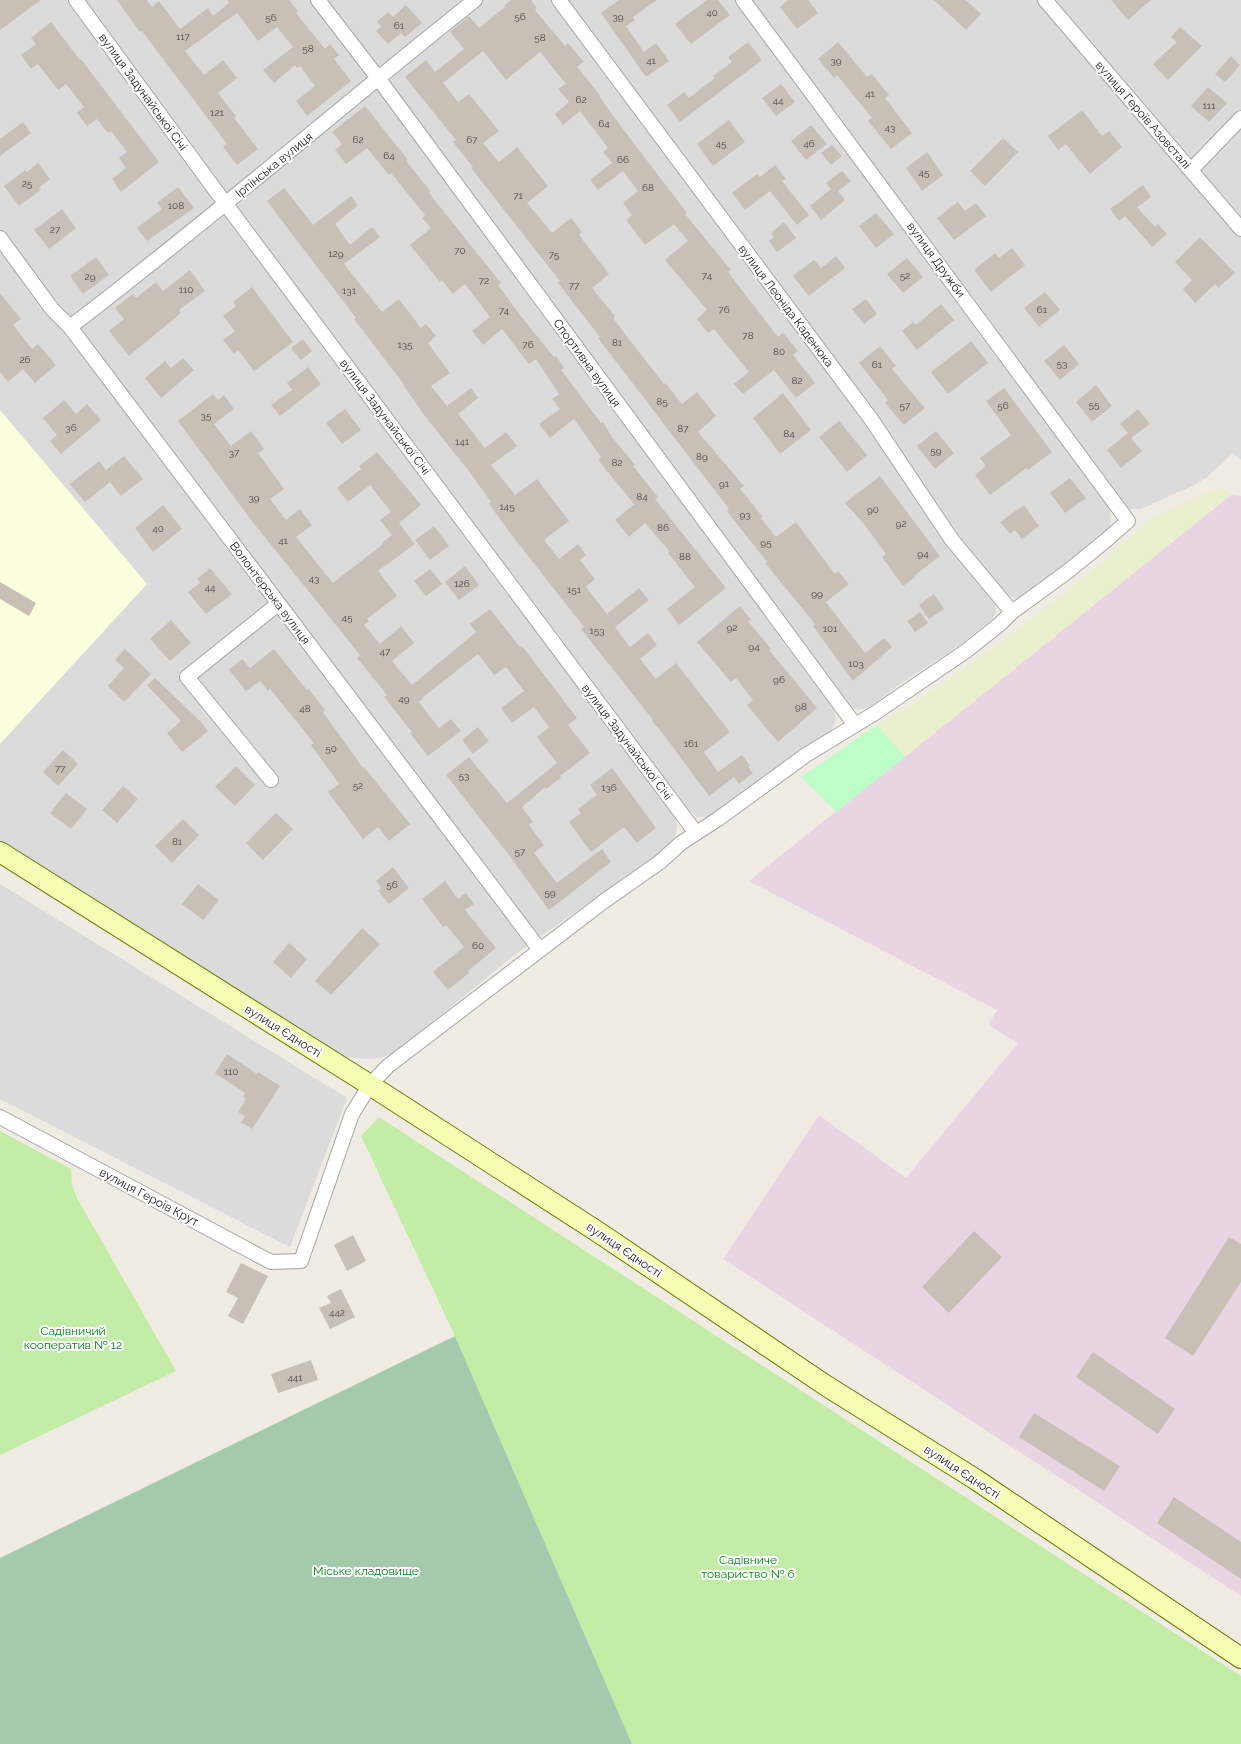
<svg xmlns="http://www.w3.org/2000/svg" width="1241" height="1744" font-family="Raleway,sans-serif">
<style>
.residential{fill:#dcdbdb}
.industrial{fill:#e9d4e4}
.education{fill:#fcffdd}
.farmland{fill:#eaf0cd}
.grass{fill:#c3eda6}
.cemetery{fill:#a3caac}
.park{fill:#bdfdc7}
.building{fill:#c8bfb6}
.lines{fill:none;stroke-linecap:round;stroke-linejoin:round}
.street-casing{stroke:#a5a5a5;stroke-width:16}
.secondary-casing{stroke:#637a00;stroke-width:22}
.street{stroke:#fff;stroke-width:14}
.secondary{stroke:#f4fdb3;stroke-width:20}
.labels{text-anchor:middle;stroke-width:4;stroke-linejoin:round;paint-order:stroke}
.number-label{font-size:10px;fill:#484644}
.street-label{font-size:12px;fill:#1e1e1e;stroke:#fff}
.park-label{font-size:12px;fill:#058319;stroke:#fff}
</style>
<rect width="100%" height="100%" fill="#f0ece3"/>
<path class="residential" d="M0 0H1241V460L1233 453 1206 478 1192 486 1141 509H1129L1121 501 1110 509 1111 522 1106 535 1021 598H1015L1006 594 956 537 876 415 864 424 991 596 996 604V610L994 618 961 644 903 682 871 706 863 709H855L848 705 843 699 832 706 835 713 836 721 833 728 828 733 818 742 710 817H697L687 809 659 794 675 817 677 825 676 834 672 842 666 849 517 953 398 1050 384 1057 372 1059 353 1058 336 1054 0 850Z
M0 884 347 1098 290 1247 0 1099Z"/>
<path class="industrial" d="M1231 495 1241 496V1596L723 1259 819 1115 906 1178 1018 1043 988 1025 997 1010 749 881Z"/>
<path class="education" d="M0 410 147 584 0 744Z"/>
<path class="farmland" d="M1214 489H1225L1231 495 905 757 877 725 918 701 1020 628 1085 577 1153 517Z"/>
<path class="grass" d="M379 1117 1241 1676V1744H632L455 1336 361 1136Z
M0 1131 71 1169 72 1185 77 1198 176 1371 0 1455Z"/>
<path class="cemetery" d="M455 1336 632 1744H0V1558Z"/>
<path class="park" d="M877 725 905 757 836 812 801 777Z"/>
<path class="building" d="M0 0H41L0 30Z
M117 0H147L152 7 159 1 180 29 208 8 213 16 229 3 227 0H289L298 11 296 13 325 49 330 44 339 55 334 59 351 81 307 116 296 101 315 86 300 66 297 68 295 65 274 83 263 70 293 47 277 27 258 41 237 13 185 51 204 75 223 60 237 78 218 93 236 116 234 118 258 149 237 165 223 147 227 144 142 31 140 32Z
M511 0H531L537 8 535 10 565 46 568 43 584 62 577 67 600 95 599 96 620 125 687 213 685 214 731 270 728 272 778 337 783 333 798 351 793 355 815 383 796 398 774 370 743 394 734 384 749 372 714 329 708 333 697 319 707 310 665 260 688 241 674 224 645 245 626 220 632 215 623 203 638 191 623 171 598 190 590 180 612 163 603 152 608 148 580 111 563 125 555 114 569 102 558 89 566 84 540 52 506 80 483 51 443 83 458 102 469 94 499 131 483 143 499 162 517 147 548 186 527 203 552 233 571 218 582 232 579 235 609 274 592 288 615 316 613 318 635 347 664 384 665 383 682 404 697 392 716 416 698 432 744 486 740 489 762 516 761 518 776 537 796 522 835 574 838 571 849 584 826 602 865 653 884 638 892 647 853 681 813 626 815 624 766 564 767 562 727 511 729 509 598 338 600 337 558 283 560 281 471 168 473 167 453 142 456 140 405 77 426 60 435 72 464 49 450 32 469 16 479 28 505 7 504 6Z
M619 0H657L633 17 635 20 626 26 644 52 656 43 669 61 646 77 601 13Z
M707 0H718L730 15 691 44 675 24Z
M788 0H808L818 13 797 29 780 7Z
M934 0H966L981 14 966 30Z
M1111 0H1151L1128 20Z
M406 5 422 23 405 37 401 33 388 44 376 31 381 27 377 22 388 12 393 17Z
M51 22 80 60 81 59 159 162 121 192 112 179 126 168 119 158 127 152 111 131 108 133 97 119 87 126 77 113 84 107 66 84 58 90 38 64 31 69 21 55 36 44 31 38Z
M1180 27 1202 46 1168 80 1153 64 1177 42 1171 37Z
M748 42 762 60 680 122 667 105 684 92 689 98 715 78 713 76 732 62 728 57Z
M838 42 867 77 872 74 889 95 885 98 912 133 891 149 868 121 872 118 837 75 834 78 818 59Z
M1231 56 1240 65 1225 82 1215 74Z
M781 84 795 102 776 116 762 98Z
M1208 87 1227 103 1209 122 1191 106Z
M365 106 408 160 406 161 431 192 429 193 501 283 498 285 520 315 554 357 556 356 564 368 561 370 601 423 603 422 612 437 635 465 633 466 658 497 655 499 726 588 679 625 667 609 695 587 668 553 670 552 645 523 629 537 615 520 634 504 598 460 601 457 574 419 550 438 539 424 560 409 552 399 559 394 536 359 529 364 502 329 483 345 472 331 490 317 465 284 453 294 442 280 440 282 410 245 431 228 422 218 425 215 391 173 389 175 367 148 346 164 335 150 342 144 332 132Z
M1082 110 1102 136 1109 131 1122 147 1090 174 1066 144 1058 150 1048 136Z
M729 120 745 142 713 166 697 144Z
M23 122 31 133 0 156V139Z
M811 125 827 144 806 160 791 141Z
M1003 138 1018 152 985 186 970 171Z
M832 145 842 156 831 165 821 153Z
M927 152 943 175 922 191 906 168Z
M38 163 50 179 39 188 41 190 19 206 4 186 25 170 27 172Z
M775 165 786 179 782 181 809 215 797 225 770 191 745 210 732 193 757 174 760 177Z
M842 171 851 181 838 191 845 200 821 220 810 206 831 189 826 183Z
M1143 185 1151 197 1137 207 1155 227 1158 224 1167 234 1152 247 1125 216 1119 221 1110 209Z
M178 187 194 208 147 241 137 228 162 209 157 203Z
M284 188 313 225 351 196 358 205 335 224 350 245 372 227 380 237 344 264 382 312 399 299 421 328 426 324 436 336 428 343 450 373 431 386 447 406 471 388 478 398 458 414 485 448 506 432 517 446 491 465 515 495 537 479 569 521 544 540 559 559 578 544 586 555 580 560 595 579 586 587 607 614 639 588 649 600 615 627 630 647 648 633 657 645 640 659 656 679 676 663 730 732 704 752 718 772 742 755 750 766 748 767 753 773 739 784 734 777 709 796 664 735 652 721 653 720 581 629 584 627 514 538 489 504 491 502 468 470 424 415 404 386H405L354 319 356 318 267 201Z
M958 202 965 211 976 203 986 216 954 240 937 218Z
M62 209 76 228 49 249 34 230Z
M876 213 894 234 876 248 859 226Z
M784 222 796 238 777 252 769 241 774 237 771 233Z
M1200 237 1235 273 1218 288 1215 284 1195 303 1183 289 1192 280 1175 262Z
M1012 248 1025 265 991 292 974 270 995 253 999 258Z
M836 256 845 268 809 296 793 276 814 260 821 268Z
M96 257 109 275 83 294 70 276Z
M907 258 923 277 903 293 887 274Z
M190 270 205 291 179 310 181 313 129 356 109 331 124 319 115 308 133 294 136 298 156 282 163 291Z
M252 287 293 342 254 371 238 350 234 354 223 340 235 331 223 316 236 306 233 302Z
M1045 292 1060 310 1039 327 1024 308Z
M0 293 21 319 13 325 32 349 38 344 56 365 35 383 23 369 8 382 0 372Z
M866 299 877 314 864 324 852 309Z
M941 304 954 320 917 350 902 331 913 322 916 325Z
M303 339 312 351 301 360 291 348Z
M971 341 988 363 948 394 931 372Z
M1064 345 1079 364 1060 380 1044 361Z
M880 346 896 366 892 369 925 408 904 425 885 403 888 400 859 363Z
M183 358 194 370 161 398 145 378 165 361 171 368Z
M308 367 321 384 280 416 271 405 292 390 287 383Z
M1096 385 1112 406 1092 422 1076 402Z
M1004 388 1052 452 1028 470 1026 468 990 495 975 475 986 466 980 458 1011 435 986 401Z
M783 393 811 430 780 454 753 418Z
M213 394 218 400 224 395 234 409 214 424 231 446 251 431 264 449 258 453 284 489 270 499 286 520 300 509 312 525 296 537 333 583 383 544 382 543 392 535 380 520 391 512 370 485 348 502 337 488 361 469 359 466 377 452 421 505 399 523 415 544 378 571 397 596 367 619 369 621 364 625 380 644 401 626 414 643 392 661 412 685 476 632 470 624 490 609 520 647 522 646 577 718 568 725 590 753 560 776 561 778 546 789 544 788 522 807 533 822 529 825 544 845 534 853 557 883 602 849 611 862 549 910 505 850 446 775 469 757 507 803 557 763 537 737 549 727 534 707 512 723 501 708 524 691 506 667 494 675 478 654 422 698 423 699 419 702 439 728 451 719 461 731 428 756 410 733 412 732 384 697 387 695 357 658 360 655 251 520 178 421Z
M64 400 76 414 87 404 101 420 61 454 50 441 57 435 43 418Z
M345 409 361 430 342 444 326 423Z
M1138 409 1150 424 1131 438 1142 451 1121 468 1107 450 1128 433 1120 424Z
M839 421 867 455 847 472 819 437Z
M936 431 954 453 935 469 917 446Z
M124 456 143 479 121 496 110 482 85 502 70 484 99 461 106 470Z
M880 476 940 556 914 576 915 577 903 586 882 557 886 554 864 524 845 503Z
M1070 478 1086 498 1065 513 1050 493Z
M163 505 182 529 153 552 135 528Z
M1024 505 1039 526 1022 539 1015 530 1010 534 1000 522Z
M434 526 449 546 430 560 415 540Z
M465 566 479 585 459 600 445 582Z
M210 568 232 594 206 614 188 592 200 583 197 579Z
M430 569 442 584 426 596 414 581Z
M0 582 36 603 29 616 0 599Z
M934 594 944 609 929 619 919 605Z
M740 606 751 620 748 621 771 649 769 650 817 708 778 742 747 705 753 700 736 678 731 682 697 642Z
M920 612 928 623 915 632 907 621Z
M171 620 191 643 170 661 150 639Z
M125 649 151 674 124 702 108 686 124 668 115 660Z
M274 649 307 690 308 688 325 710 323 712 363 768 364 767 410 824 389 841 378 827 363 839 328 792 339 784 311 745 314 743 270 689 268 691 260 681 246 691 229 670 242 659 250 668Z
M155 678 200 721 208 731 182 752 167 733 181 721 147 685Z
M478 727 489 741 473 754 462 740Z
M63 750 78 764 58 786 43 772Z
M236 766 255 785 235 806 215 787Z
M612 768 656 828 637 843 624 827 591 852 569 822 581 813 578 809 597 795 590 785Z
M123 786 138 799 117 823 102 810Z
M66 793 87 809 71 829 50 813Z
M276 813 293 829 263 860 246 843Z
M183 819 199 835 172 863 155 846Z
M393 867 409 888 389 904 378 891 381 888 376 881Z
M445 881 458 899 466 893 474 904 465 910 496 948 468 971 469 973 448 990 433 972 464 947 446 925 443 927 422 899Z
M198 884 219 900 203 920 182 904Z
M362 928 380 944 331 995 315 981Z
M289 943 307 959 291 978 273 962Z
M227 1054 257 1074 258 1072 280 1086 252 1129 241 1122 245 1116 238 1112 246 1099 243 1097 245 1093 215 1073Z
M974 1231 1002 1257 949 1313 922 1287Z
M353 1235 366 1261 347 1271 334 1245Z
M1229 1237 1241 1244V1282L1193 1356 1165 1338Z
M241 1263 268 1276 243 1324 228 1316 238 1298 226 1292Z
M341 1289 355 1317 330 1329 319 1308 331 1303 327 1296Z
M1093 1352 1175 1409 1158 1434 1076 1377Z
M311 1360 318 1380 278 1393 271 1374Z
M1034 1413 1120 1466 1104 1491 1019 1437Z
M1174 1497 1241 1542V1579L1157 1523Z"/>
<g class="lines">
<g class="street-casing">
<path id="street" d="M76 0 216 191 696 833
M318 0 378 78 855 725
M559 0 871 419 952 540 1012 612
M1045 0 1241 229
M1191 170 1241 118
M0 238 52 309 70 327 540 950
M70 327C208 222 339 108 475 0
M271 780 187 677 278 604
M0 1117 271 1262 301 1261 352 1114 370 1085 388 1066 603 902 660 862 681 843 718 819 806 755 875 713 966 651 1000 624 1012 612 1067 572 1104 542 1128 521 743 0"/>
</g>
<g class="secondary-casing">
<path id="secondary" d="M0 852 370 1085 598 1232 825 1385 975 1479 1241 1658"/>
</g>
<use href="#street" class="street"/>
<use href="#secondary" class="secondary"/>
</g>
<g class="labels">
<g class="number-label">
<text x="712" y="16">40</text>
<text x="520" y="20">56</text>
<text x="618" y="20">39</text>
<text x="271" y="21">56</text>
<text x="399" y="29">61</text>
<text x="183" y="40">117</text>
<text x="540" y="41">58</text>
<text x="308" y="52">58</text>
<text x="651" y="64">41</text>
<text x="836" y="64">39</text>
<text x="870" y="97">41</text>
<text x="581" y="103">62</text>
<text x="778" y="104">44</text>
<text x="1209" y="109">111</text>
<text x="217" y="116">121</text>
<text x="604" y="127">64</text>
<text x="890" y="131">43</text>
<text x="358" y="143">62</text>
<text x="472" y="143">67</text>
<text x="721" y="147">45</text>
<text x="809" y="147">46</text>
<text x="389" y="159">64</text>
<text x="623" y="163">66</text>
<text x="924" y="176">45</text>
<text x="27" y="187">25</text>
<text x="648" y="191">68</text>
<text x="518" y="199">71</text>
<text x="176" y="209">108</text>
<text x="55" y="233">27</text>
<text x="460" y="254">70</text>
<text x="336" y="257">129</text>
<text x="554" y="258">75</text>
<text x="707" y="279">74</text>
<text x="905" y="279">52</text>
<text x="90" y="280">29</text>
<text x="484" y="284">72</text>
<text x="574" y="289">77</text>
<text x="186" y="293">110</text>
<text x="349" y="294">131</text>
<text x="724" y="313">76</text>
<text x="1042" y="313">61</text>
<text x="504" y="314">74</text>
<text x="748" y="339">78</text>
<text x="617" y="346">81</text>
<text x="405" y="348">135</text>
<text x="528" y="348">76</text>
<text x="779" y="355">80</text>
<text x="25" y="363">26</text>
<text x="1062" y="367">53</text>
<text x="877" y="368">61</text>
<text x="797" y="384">82</text>
<text x="662" y="405">85</text>
<text x="1094" y="408">55</text>
<text x="905" y="409">57</text>
<text x="1003" y="409">56</text>
<text x="206" y="419">35</text>
<text x="71" y="431">36</text>
<text x="683" y="432">87</text>
<text x="789" y="437">84</text>
<text x="462" y="445">141</text>
<text x="936" y="454">59</text>
<text x="234" y="456">37</text>
<text x="702" y="460">89</text>
<text x="617" y="466">82</text>
<text x="724" y="487">91</text>
<text x="642" y="500">84</text>
<text x="254" y="501">39</text>
<text x="507" y="510">145</text>
<text x="873" y="513">90</text>
<text x="745" y="518">93</text>
<text x="901" y="527">92</text>
<text x="663" y="531">86</text>
<text x="158" y="532">40</text>
<text x="283" y="544">41</text>
<text x="766" y="546">95</text>
<text x="923" y="557">94</text>
<text x="685" y="560">88</text>
<text x="314" y="582">43</text>
<text x="462" y="587">126</text>
<text x="210" y="591">44</text>
<text x="574" y="593">151</text>
<text x="817" y="597">99</text>
<text x="347" y="621">45</text>
<text x="732" y="631">92</text>
<text x="830" y="632">101</text>
<text x="597" y="634">153</text>
<text x="754" y="650">94</text>
<text x="385" y="655">47</text>
<text x="856" y="667">103</text>
<text x="779" y="683">96</text>
<text x="404" y="702">49</text>
<text x="801" y="710">98</text>
<text x="305" y="712">48</text>
<text x="691" y="747">161</text>
<text x="331" y="752">50</text>
<text x="60" y="772">77</text>
<text x="464" y="779">53</text>
<text x="358" y="789">52</text>
<text x="609" y="791">136</text>
<text x="177" y="845">81</text>
<text x="520" y="855">57</text>
<text x="392" y="888">56</text>
<text x="550" y="896">59</text>
<text x="478" y="949">60</text>
<text x="231" y="1075">110</text>
<text x="337" y="1316">442</text>
<text x="295" y="1381">441</text>
</g>
<g class="street-label">
<text transform="translate(143 92) rotate(54)" y="4">вулиця Задунайської Січі</text>
<text transform="translate(1143 115) rotate(49)" y="4">вулиця Героїв Азовсталі</text>
<text transform="translate(274 165) rotate(-39)" y="4">Ірпінська вулиця</text>
<text transform="translate(936 260) rotate(54)" y="4">вулиця Дружби</text>
<text transform="translate(786 306) rotate(53)" y="4">вулиця Леоніда Каденюка</text>
<text transform="translate(587 363) rotate(54)" y="4">Спортивна вулиця</text>
<text transform="translate(385 417) rotate(53)" y="4">вулиця Задунайської Січі</text>
<text transform="translate(270 593) rotate(53)" y="4">Волонтерська вулиця</text>
<text transform="translate(627 742) rotate(53)" y="4">вулиця Задунайської Січі</text>
<text transform="translate(283 1031) rotate(32)" y="4">вулиця Єдності</text>
<text transform="translate(149 1197) rotate(28)" y="4">вулиця Героїв Крут</text>
<text transform="translate(624 1250) rotate(34)" y="4">вулиця Єдності</text>
<text transform="translate(962 1472) rotate(33)" y="4">вулиця Єдності</text>
</g>
<g class="park-label">
<text x="73" y="1335">Садівничий<tspan x="73" dy="14">кооператив № 12</tspan></text>
<text x="748" y="1564">Садівниче<tspan x="748" dy="14">товариство № 6</tspan></text>
<text x="366" y="1575">Міське кладовище</text>
</g>
</g>
</svg>
